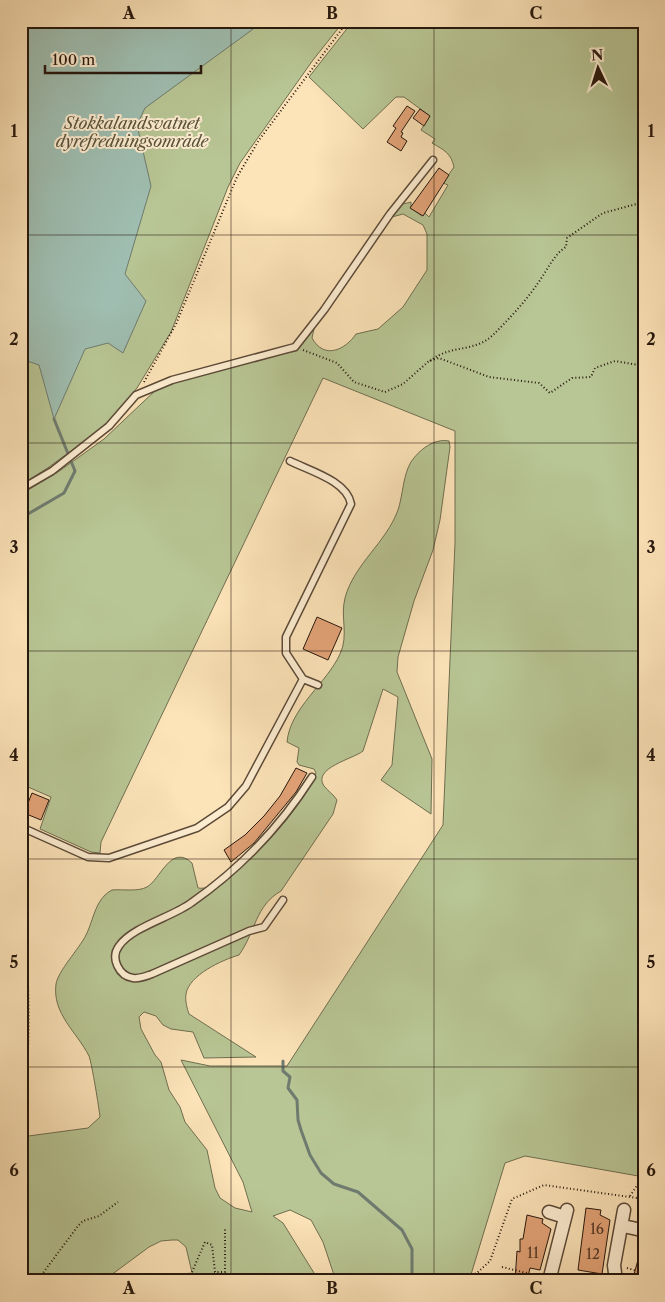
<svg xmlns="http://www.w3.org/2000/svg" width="665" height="1302" font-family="'Libre Caslon Text',serif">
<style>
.green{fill:#b8c594;stroke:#6f6e50}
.water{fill:#9fbeb1;stroke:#6f7b6f}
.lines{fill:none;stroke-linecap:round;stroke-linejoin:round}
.stream{stroke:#6f7b6f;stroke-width:3}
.building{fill:#e3a377;stroke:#26170d}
.service-casing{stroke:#5c4a38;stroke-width:9}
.minor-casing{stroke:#5c4a38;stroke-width:15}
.path{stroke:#26170d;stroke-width:2;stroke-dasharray:1 2.5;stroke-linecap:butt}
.service{stroke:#fdedd1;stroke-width:6}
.minor{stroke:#fdedd1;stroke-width:12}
.grid{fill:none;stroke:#26170d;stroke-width:1;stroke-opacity:0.55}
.labels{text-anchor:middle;stroke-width:4;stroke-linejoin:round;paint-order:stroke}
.number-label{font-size:14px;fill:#553a28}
.park-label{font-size:16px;font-style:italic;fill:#59543c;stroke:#fdedd1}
.neatline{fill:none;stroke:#26170d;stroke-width:2}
.grid-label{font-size:16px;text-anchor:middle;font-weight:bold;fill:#26170d}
</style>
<rect width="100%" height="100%" fill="#fce3b8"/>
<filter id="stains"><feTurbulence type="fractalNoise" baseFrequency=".004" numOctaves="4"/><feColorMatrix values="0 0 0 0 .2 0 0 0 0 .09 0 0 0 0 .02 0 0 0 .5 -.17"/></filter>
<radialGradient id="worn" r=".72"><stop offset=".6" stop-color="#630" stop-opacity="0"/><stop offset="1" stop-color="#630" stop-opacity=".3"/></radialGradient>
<path class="green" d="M21 21H344L313 60 240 163 228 187 171 332 137 388 105 426 49 467 21 485Z
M353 21H644V1177L525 1156 505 1163 469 1281H420L406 1276 402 1281H336L323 1242 311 1220 290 1210 273 1216 283 1223 319 1281H194L186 1247 178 1240H172L161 1241 149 1247 103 1281H21V1137L88 1128 100 1117C99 1108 92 1064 89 1056 77 1032 52 1014 56 984 58 971 79 949 86 935 94 919 95 899 112 890 122 889 138 892 147 887 160 880 171 843 192 863L198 888C229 894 307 803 316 773L314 769 299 765 297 762 299 748 287 742C290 708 327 683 340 654 349 635 340 617 345 598 354 564 386 543 398 510 403 495 403 475 411 462 419 450 434 438 449 441L450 447 440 520 433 550 414 601 398 657 397 672 432 759 431 814 381 780 392 765 398 697 383 689 363 751C353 759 312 768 324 786 328 791 333 794 337 800L333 814 281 891C255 906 256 931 239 955 222 960 189 975 186 994 185 1001 187 1008 189 1014L256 1057 204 1058 193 1032 171 1029 163 1025 156 1016 144 1012 139 1017 141 1029 155 1055 161 1062 169 1090 180 1107 185 1122 207 1150 215 1188 220 1198 235 1208 252 1212 243 1182 181 1060 210 1066H287L443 825 455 543V431L323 378 101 842 100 853 91 852 40 829 51 797 28 787 21 792V494L58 472 104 439 159 387 254 360 297 351 314 329 312 338C324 360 345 350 356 334L378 329 403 307 427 270V234L423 225 403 214 392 217 399 205 411 202V208L422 216 425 213 429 217 448 185 443 183 454 167C451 153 444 150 432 143L435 139 421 130 430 116 404 97H396L363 129 309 77Z"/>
<path class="water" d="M21 21H264L145 108 137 125 151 186 125 274 146 301 123 353 108 343 85 349 54 419 39 365 21 359Z"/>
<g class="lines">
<path class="stream" d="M21 518 64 493 75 471 54 419
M283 1061V1071L290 1077 288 1088 297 1100 298 1120 301 1130 310 1155 321 1173 334 1184 358 1192 402 1230 412 1249V1277"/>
</g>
<path class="building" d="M407 106 415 111 401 132 403 133 401 137 407 141 401 151 387 142 396 128 393 126Z
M420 109 430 116 424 126 413 118Z
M439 168 449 175 423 216 410 208Z
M317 617 342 628 328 660 303 649Z
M296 768 307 773 296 792 254 843 231 862 224 850 245 835 264 816 280 796Z
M32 793 49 800 41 820 24 813Z
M586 1208 601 1210 600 1215 610 1220 602 1274 578 1270Z
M527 1215 543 1219 542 1223 551 1229 540 1270 530 1268 527 1281H515L517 1251 520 1252V1239H523Z
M641 1249H644V1281L633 1278Z"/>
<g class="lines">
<g class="service-casing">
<path id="service" d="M290 461C310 471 347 481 351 504L286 637V653L303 679
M21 489 52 471 109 426 136 395 172 380 295 347 324 310 390 214 433 160
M21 827 88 857 109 858 197 828 228 807 246 786 303 679 318 685
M283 900 264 927 249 931 152 974C146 976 140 979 133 978 119 976 110 958 119 946 132 927 172 917 191 903 240 869 280 827 312 777"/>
</g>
<g class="minor-casing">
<path id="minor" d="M549 1212 565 1217
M623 1226 637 1229
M549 1281 567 1210
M616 1281 614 1265 624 1210"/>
</g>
<path class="path" d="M303 350 337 363 354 382 385 392 403 384 429 361 439 358 489 377 539 383 550 393 572 378 591 377 595 368 615 361 644 366
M430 361C451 344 474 353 493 335 508 320 526 301 538 283 547 271 553 255 566 247L567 238 603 213 644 202
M144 382 176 324 237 177 259 140 348 21
M21 900C32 982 30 1063 21 1145
M630 1196 644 1175
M502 1267 539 1276
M627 1268 644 1273
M562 1278 572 1280 604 1278
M37 1281 78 1226 83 1221 99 1216 118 1202
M177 1281 192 1272 205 1242 212 1245 215 1272H225V1228
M455 1281 477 1273 490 1261 512 1199 544 1185 644 1199"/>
<use href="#service" class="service"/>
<use href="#minor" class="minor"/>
</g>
<path class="grid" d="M231 21V1281M434 21V1281M21 235H644M21 443H644M21 651H644M21 859H644M21 1067H644"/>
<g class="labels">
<g class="number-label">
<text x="597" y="1234">16</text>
<text x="533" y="1258">11</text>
<text x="593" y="1259">12</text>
</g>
<g class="park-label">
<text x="132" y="129">Stokkalandsvatnet<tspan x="132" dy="18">dyrefredningsområde</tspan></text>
</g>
</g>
<rect width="665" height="1302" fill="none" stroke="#fce3b8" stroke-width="55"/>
<g transform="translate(598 68) rotate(356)" stroke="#fdedd1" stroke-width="4" paint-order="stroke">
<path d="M0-4L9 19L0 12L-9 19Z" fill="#26170d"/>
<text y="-8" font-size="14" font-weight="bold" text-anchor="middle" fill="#26170d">N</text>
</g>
<path d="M45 65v8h156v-8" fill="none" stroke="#26170d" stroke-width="2.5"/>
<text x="52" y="65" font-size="15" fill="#26170d" stroke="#fdedd1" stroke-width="4" paint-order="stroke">100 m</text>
<rect x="28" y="28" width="610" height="1246" class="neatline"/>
<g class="grid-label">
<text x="129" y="19">A</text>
<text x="332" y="19">B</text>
<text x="536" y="19">C</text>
<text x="14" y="137">1</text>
<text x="651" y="137">1</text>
<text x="14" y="345">2</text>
<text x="651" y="345">2</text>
<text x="14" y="553">3</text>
<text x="651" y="553">3</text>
<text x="14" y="761">4</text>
<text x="651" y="761">4</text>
<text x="14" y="968">5</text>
<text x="651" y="968">5</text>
<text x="14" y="1176">6</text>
<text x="651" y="1176">6</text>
<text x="129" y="1294">A</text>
<text x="332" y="1294">B</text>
<text x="536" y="1294">C</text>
</g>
<rect width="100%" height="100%" filter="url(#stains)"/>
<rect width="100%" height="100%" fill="url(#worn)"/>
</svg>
